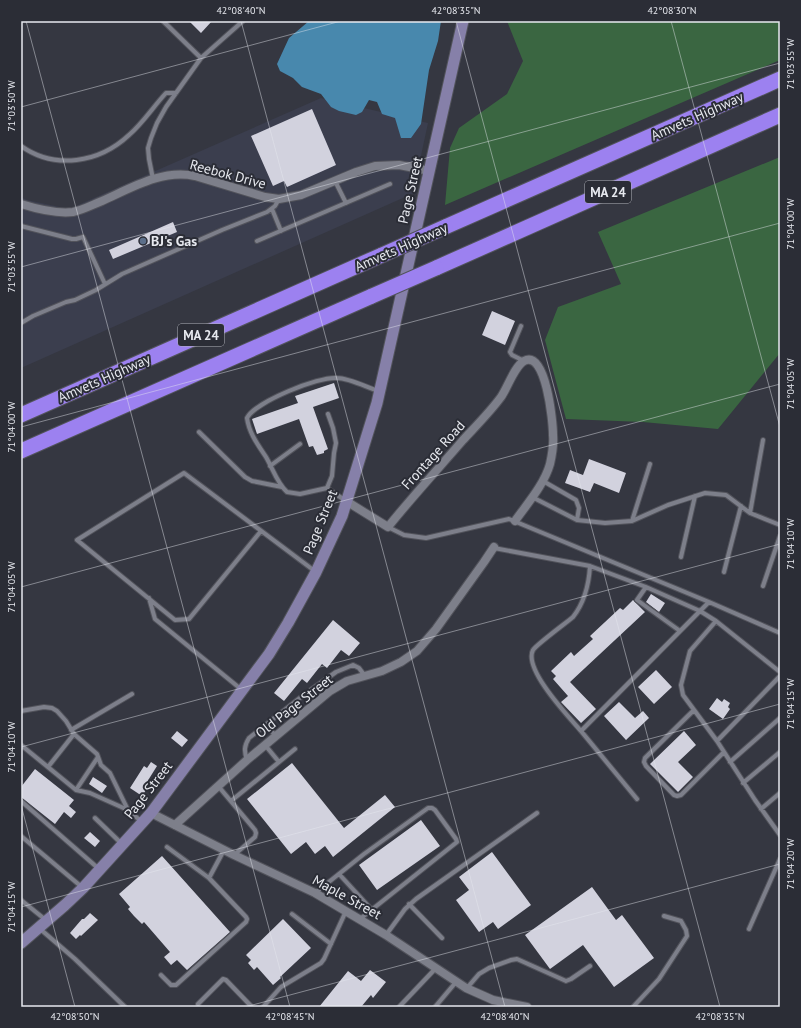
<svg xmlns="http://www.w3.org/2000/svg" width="801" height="1028" font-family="'PT Sans',sans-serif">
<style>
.built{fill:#3b3e4e}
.green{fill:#3a6641}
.water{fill:#4888ad}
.building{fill:#d2d2de}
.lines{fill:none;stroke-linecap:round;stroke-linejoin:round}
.lane-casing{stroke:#52535b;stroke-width:6}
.street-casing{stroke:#52535b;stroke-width:10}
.secondary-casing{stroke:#52535b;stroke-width:13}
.highway-casing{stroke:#52535b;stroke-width:17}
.lane{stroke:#7d7f8a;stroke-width:4}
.street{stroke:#7d7f8a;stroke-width:8}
.secondary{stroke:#8680a9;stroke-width:11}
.highway{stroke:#9c81f0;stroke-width:15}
.highway-bridge-casing{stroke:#52535b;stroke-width:17;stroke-linecap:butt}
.highway-bridge{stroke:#9c81f0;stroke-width:15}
.ticks{fill:none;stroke:#e7e9ef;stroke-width:1;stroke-opacity:0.45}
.service-dot{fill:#5c6f8a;stroke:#2b2d36;stroke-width:1.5}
.labels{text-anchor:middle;stroke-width:4;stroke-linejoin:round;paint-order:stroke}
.shield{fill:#2b2d36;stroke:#afb1b8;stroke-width:1}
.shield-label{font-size:13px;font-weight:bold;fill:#e7e9ef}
.street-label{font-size:14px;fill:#e7e9ef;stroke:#2b2d36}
.poi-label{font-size:14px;font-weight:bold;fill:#e7e9ef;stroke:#2b2d36;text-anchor:start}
.neatline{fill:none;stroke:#e7e9ef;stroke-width:1.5}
.ticks-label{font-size:10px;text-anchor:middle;fill:#e7e9ef}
</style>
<rect width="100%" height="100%" fill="#353741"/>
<path class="built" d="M321 98 428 123 414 188V193L21 368V197L27 200 69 209Z"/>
<path class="green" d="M507 21H780V60L445 205 450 148 459 128 507 94 523 61Z
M780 157V353L718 429 643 422 566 419 545 340 558 307 621 284 598 232Z"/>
<path class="water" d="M309 21H441L438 41 429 70 421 124 411 138H401L395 118 382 114 377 102 369 100 362 112 356 115 339 111 331 107 321 94 302 87 293 78 280 71 277 64 289 38Z"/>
<path class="building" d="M189 21H212L201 33Z
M312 109 336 165 287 187 284 181 273 186 251 136Z
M173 222 177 232 113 259 109 250Z
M492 311 515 321 505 345 482 335Z
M334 383 339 398 313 407 328 449 324 451V453L317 455 313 446 309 447 299 419 257 434 252 419 298 403 295 396Z
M589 459 626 473 619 493 594 483 590 492 565 483 570 470 583 475Z
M651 594 665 603 659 612 646 602Z
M633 600 645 612 570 682 596 709 581 723 561 702 568 696 553 679 556 676 551 671 571 652 574 656 593 639 590 636 620 608 623 610Z
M333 620 360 643 349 656 341 650 327 668 322 664 307 683 302 679 284 701 274 693Z
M656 670 672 687 654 704 638 687Z
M717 698 722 702 724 699 730 703 728 707 730 709 723 719 709 709Z
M619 702 635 718 643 711 649 718 626 740 604 716Z
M177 731 188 740 182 747 171 738Z
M684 731 696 745 678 762 693 777 678 792 650 764Z
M151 762 157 766 147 782 150 784 142 796 130 788 144 766 147 768Z
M292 763 344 828 385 795 395 807 333 857 325 846 315 854 306 842 291 854 247 799Z
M35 769 74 800 69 806 76 812 71 818 64 812 55 824 21 797V787Z
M93 777 107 786 102 793 89 784Z
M421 820 440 846 377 890 359 865Z
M90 832 100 841 95 847 84 838Z
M492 852 531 905 498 929 493 922 479 932 456 900 469 890 459 877Z
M162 856 230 932 187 970 177 960 171 965 164 957 170 952 144 922 142 924 134 916 128 909 130 907 119 894Z
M592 887 616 920 622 915 654 958 614 987 583 945 550 969 525 935Z
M90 913 98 920 81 936 80 935 76 939 70 933 82 919H84Z
M283 919 311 948 280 977 281 978 273 985 257 967 254 970 248 963 251 960 246 955Z
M370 970 386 982 373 998 371 995 361 1007H319L348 971 361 981Z"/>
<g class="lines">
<g class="lane-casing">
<path id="lane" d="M163 21 201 58
M21 146C55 170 99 163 129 135 143 123 153 107 166 93H176
M153 179 149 159 148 148 151 138 157 123 166 107 201 58 243 21
M335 181 346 203
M272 209 281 231
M21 226 72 239H76L83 237 105 284
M257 241 390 184
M21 323 33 316 66 302 75 300 96 290 122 274 222 230 267 212 275 206 279 199
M521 326 510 352 512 355 524 361
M199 432 245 477 252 481 282 487
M270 466 300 444
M543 481 576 500 579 508 577 520
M327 488 332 476 334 453 336 443 333 428 328 414
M532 497 577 520 605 523 632 521 668 505 705 493 726 495 750 513 763 440
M346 501 327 488 300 494 287 492C277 483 273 469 266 457 258 445 249 433 247 418 255 402 319 376 337 378 349 378 366 387 378 391
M750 513 780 525
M632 521 650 464
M388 527 404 535 426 538 509 519 709 602
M261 531 189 619 175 620 77 540 184 473 316 572
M494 548 590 566C589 583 584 603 573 617 566 623 537 644 533 650 523 669 569 717 581 731
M681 557 695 496
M590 566 646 587 700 611 581 731 637 799
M724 572 741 506
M763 586 780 536
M646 587 637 600 680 631
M149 598 155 619 242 690
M716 621 690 651 681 685 683 695 717 741 755 800 780 835
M780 633 709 602 700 611 716 621 780 672
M694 710 645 758 644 762 646 766 674 795 677 796 681 795 724 752
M21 711 44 707 52 708 57 711 66 721 74 734 97 754 101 765 110 773 128 810
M266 725 276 736
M71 730 132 694
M717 741 780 676
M21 745 76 790 90 793 128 810 142 822
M265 745 279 762
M247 760C244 751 244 746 249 738L301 697 336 672 353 665 359 668 365 676
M730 762 780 718
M48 767 74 734
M743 783 780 752
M219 787 255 830 256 833 255 837 234 855
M76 790 98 757
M21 801 99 869
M231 801 295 749
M761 809 780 793
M95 818 122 844
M21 836 83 888
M167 847 209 878
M339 874 372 910
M315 893 364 854 428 808H432L435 810 456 839 457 842 360 919
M21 900 47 921
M409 904 442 938
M292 914 331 944
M39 928 75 959 125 1007
M749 929 780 859
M386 935 405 909 416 899 537 813
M161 975 171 985H176L246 922 247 919 246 917 209 878 224 850
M467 988 479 974 489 968 511 960 517 959 566 981 571 979 590 966
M198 1004 223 979 226 980 252 1007
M263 1007 281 987 321 963 324 959 346 911
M399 1007 436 968
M435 1007 456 982
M633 1007 659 979 687 936 686 930 681 921 664 916"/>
</g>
<g class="street-casing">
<path id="street" d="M21 204C37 209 56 214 73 212 83 210 92 205 102 201 131 188 162 169 195 176L265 197 279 199 301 195 356 172 375 166 399 165 430 171
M346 501 388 527C412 497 438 469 463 440 476 426 490 412 501 397 508 387 514 367 524 361 546 349 553 422 553 435 554 445 552 455 550 464 544 485 527 504 515 521
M151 813 234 855 315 893 386 935 466 988 493 1000 527 1007
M175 825 247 760 330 691 347 681 382 671 401 662 417 651 436 629 484 562 494 547"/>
</g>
<g class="secondary-casing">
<path id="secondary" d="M21 943 65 905 83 888 151 813 269 654 288 623 316 572 342 516 377 403 463 21"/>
</g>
<g class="highway-casing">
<path id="highway" d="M445 227 780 79
M436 268 780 115
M21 415 382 255
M21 451 372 296"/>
</g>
<use href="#lane" class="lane"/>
<use href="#street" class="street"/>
<use href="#secondary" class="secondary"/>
<use href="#highway" class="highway"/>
<g class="highway-bridge-casing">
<path id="highway-bridge" d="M382 255 445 227
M372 296 436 268"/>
</g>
<use href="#highway-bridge" class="highway-bridge"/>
</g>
<path class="ticks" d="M26 21 290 1007M241 21 505 1007M456 21 720 1007M671 21 780 427M21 107 341 21M21 267 780 63M21 427 780 223M21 587 780 384M21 747 780 544M21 805 75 1007M21 907 780 704M245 1007 780 864"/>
<circle class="service-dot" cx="143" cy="241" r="4"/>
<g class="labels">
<g class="shield">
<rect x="585" y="181" width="46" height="22" rx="3"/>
<rect x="178" y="324" width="46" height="22" rx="3"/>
</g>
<g class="shield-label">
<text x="608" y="197">MA 24</text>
<text x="201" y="340">MA 24</text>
</g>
<g class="street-label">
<text transform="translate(697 116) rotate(-24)" y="5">Amvets Highway</text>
<text transform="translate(228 174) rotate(15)" y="5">Reebok Drive</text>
<text transform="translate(410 190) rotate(-77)" y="5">Page Street</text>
<text transform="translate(401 247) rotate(-24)" y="5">Amvets Highway</text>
<text transform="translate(104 378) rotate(-24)" y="5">Amvets Highway</text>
<text transform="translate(433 455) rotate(-48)" y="5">Frontage Road</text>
<text transform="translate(320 522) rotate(-68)" y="5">Page Street</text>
<text transform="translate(294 706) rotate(-38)" y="5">Old Page Street</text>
<text transform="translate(148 790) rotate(-52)" y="5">Page Street</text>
<text transform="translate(347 897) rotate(29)" y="5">Maple Street</text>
</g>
<g class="poi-label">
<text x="151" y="246">BJ's Gas</text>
</g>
</g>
<rect width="801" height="1028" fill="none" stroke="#2b2d36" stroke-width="44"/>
<rect x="22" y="22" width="757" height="984" class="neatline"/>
<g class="ticks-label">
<text x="241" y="14">42°08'40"N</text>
<text x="456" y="14">42°08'35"N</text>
<text x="672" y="14">42°08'30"N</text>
<text transform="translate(790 64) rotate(-90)" y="4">71°03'55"W</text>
<text transform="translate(11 106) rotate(-90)" y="4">71°03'50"W</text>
<text transform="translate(790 224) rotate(-90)" y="4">71°04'00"W</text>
<text transform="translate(11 267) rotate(-90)" y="4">71°03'55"W</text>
<text transform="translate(790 384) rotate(-90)" y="4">71°04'05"W</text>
<text transform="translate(11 427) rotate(-90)" y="4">71°04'00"W</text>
<text transform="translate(790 544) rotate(-90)" y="4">71°04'10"W</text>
<text transform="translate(11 587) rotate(-90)" y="4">71°04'05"W</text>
<text transform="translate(790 704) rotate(-90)" y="4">71°04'15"W</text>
<text transform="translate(11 747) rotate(-90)" y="4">71°04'10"W</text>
<text transform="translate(790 864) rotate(-90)" y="4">71°04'20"W</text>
<text transform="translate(11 907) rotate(-90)" y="4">71°04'15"W</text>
<text x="75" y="1020">42°08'50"N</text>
<text x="290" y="1020">42°08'45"N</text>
<text x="505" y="1020">42°08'40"N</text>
<text x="720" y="1020">42°08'35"N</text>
</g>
</svg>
